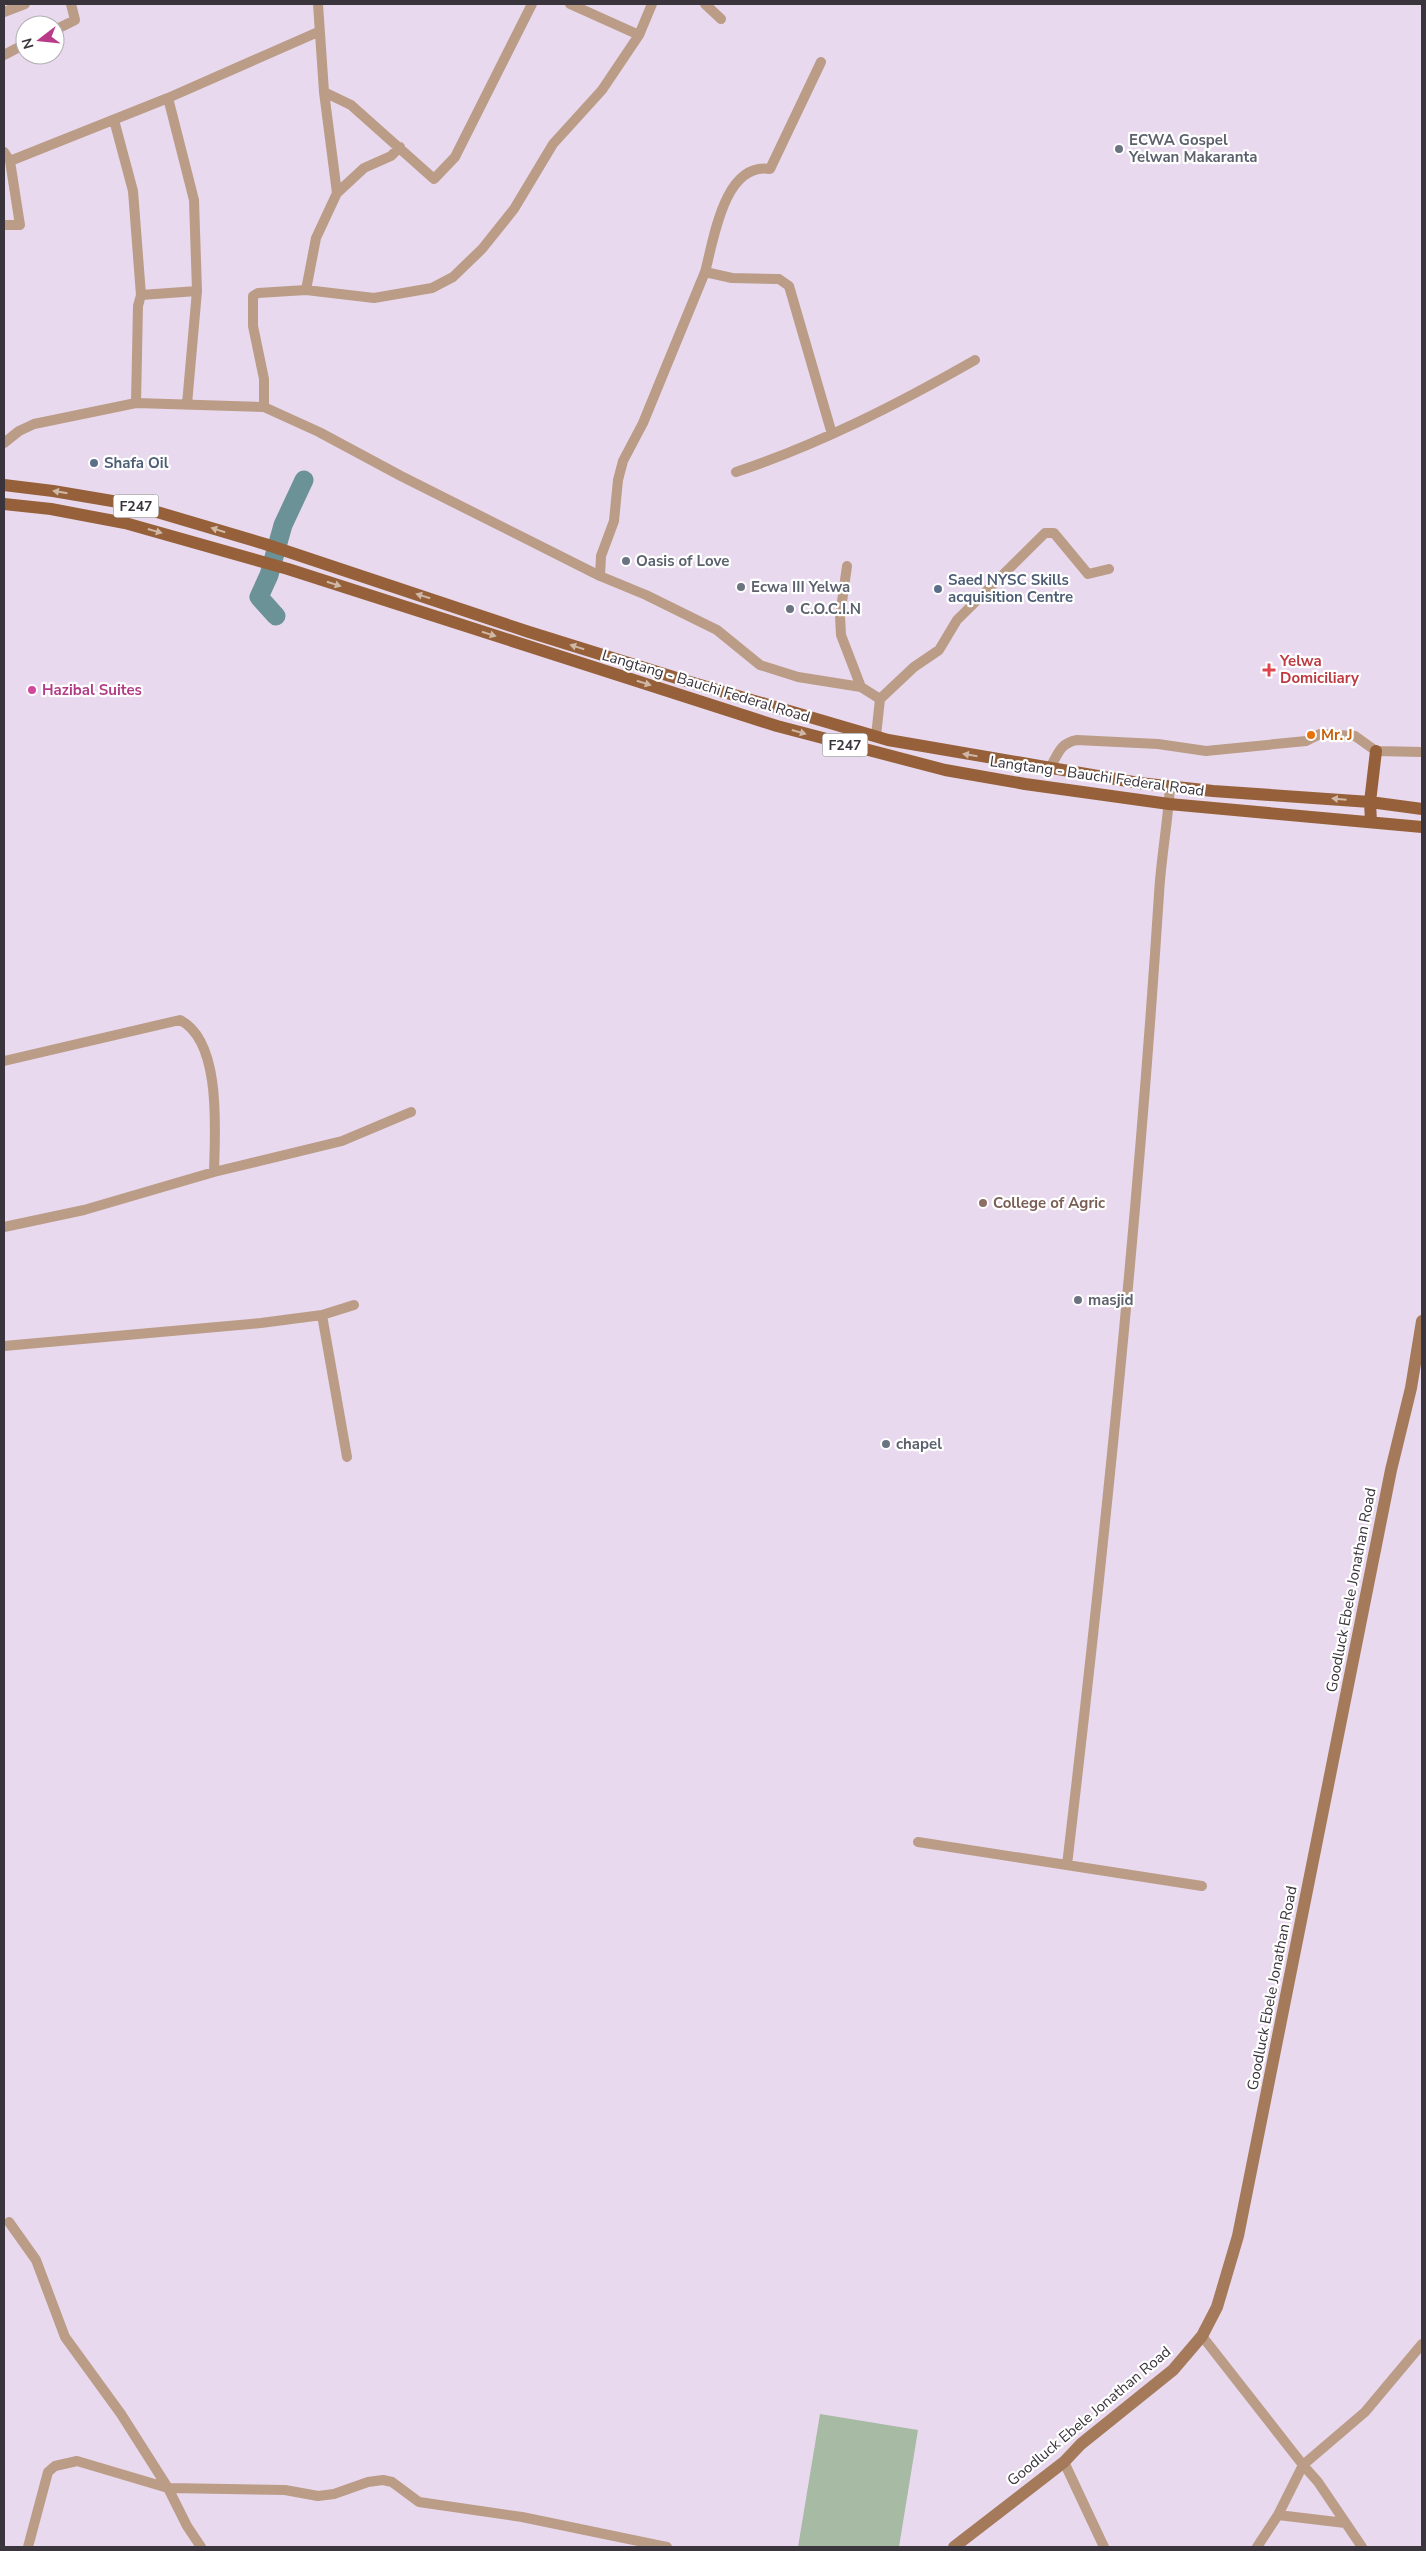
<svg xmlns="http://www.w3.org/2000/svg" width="1426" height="2551" font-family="'Nunito Sans',sans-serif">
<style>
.green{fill:#a6baa4}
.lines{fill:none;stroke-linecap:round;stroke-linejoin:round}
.river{stroke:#6b9297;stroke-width:19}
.minor{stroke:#ba9c87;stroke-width:10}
.secondary{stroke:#a57a5b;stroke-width:12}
.primary{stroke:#96613a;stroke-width:12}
.oneway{fill:#d0b8a6}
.worship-dot{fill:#6b7280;stroke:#fff;stroke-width:2}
.service-dot{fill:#5c6f8a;stroke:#fff;stroke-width:2}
.health-dot{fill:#e0444e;stroke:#fff;stroke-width:2}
.hotel-dot{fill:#d1479c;stroke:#fff;stroke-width:2}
.food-dot{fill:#e8710a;stroke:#fff;stroke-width:2}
.education-dot{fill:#8d6e63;stroke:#fff;stroke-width:2}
.labels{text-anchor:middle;stroke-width:4.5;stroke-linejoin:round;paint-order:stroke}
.shield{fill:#fff;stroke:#757176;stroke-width:1}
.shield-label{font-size:14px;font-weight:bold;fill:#3a343c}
.worship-label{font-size:15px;font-weight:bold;fill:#5b616d;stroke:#fff;text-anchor:start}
.service-label{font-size:15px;font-weight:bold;fill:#4e5e75;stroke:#fff;text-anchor:start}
.health-label{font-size:15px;font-weight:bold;fill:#be3a42;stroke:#fff;text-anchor:start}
.street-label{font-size:15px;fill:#3a343c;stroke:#fff}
.hotel-label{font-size:15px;font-weight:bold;fill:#b23c85;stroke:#fff;text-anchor:start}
.food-label{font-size:15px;font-weight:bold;fill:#c56008;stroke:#fff;text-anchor:start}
.education-label{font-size:15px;font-weight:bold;fill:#785e54;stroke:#fff;text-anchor:start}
</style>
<rect width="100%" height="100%" fill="#e9d9ee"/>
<path class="green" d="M820 2414 918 2430 899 2547H798Z"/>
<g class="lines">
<path class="river" d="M276 616 259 597 269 575 283 525 304 480"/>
<path class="minor" d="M570 4 639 35
M705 4 721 19
M4 12 25 4
M55 30 75 20 71 4
M4 55 25 44
M324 92 351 105 434 179 455 157 532 4
M168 98 194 200 197 291 187 404
M114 120 133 191 141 295 138 306 136 403
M4 152 10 161 20 225H4
M10 161 168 98 318 32
M337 193 364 168 391 156 400 147
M705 272C714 239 724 162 770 169L821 62
M306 290 316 238 337 193 324 92 318 4
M141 295 197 291
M264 407V379L253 326V296L258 293 306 290 374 298 432 288 453 277 482 249 514 209 553 144 602 90 639 35 652 4
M832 434 789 286 779 279 732 278 705 272 643 423 623 461 618 480 614 521 601 556 600 576 646 595 717 630 760 665 798 677 861 687 880 699
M4 443 19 431 34 424 136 403 264 407 319 432 401 476 600 576
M736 472C820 444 898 404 975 360
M847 566 840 616 841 635 861 687
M876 736 880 699 914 667 939 650 957 620 1045 533H1054L1088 574 1109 569
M1050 768C1058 754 1060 743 1077 740L1158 744 1206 751 1306 741 1320 734 1355 736 1376 751 1422 752
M4 1061 180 1020C222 1041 215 1132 214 1172
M4 1227 84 1210 214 1172 342 1141 411 1112
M322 1315 347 1457
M4 1346 261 1323 322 1315 354 1305
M918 1842 1202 1886
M1067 1865C1105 1542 1138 1219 1159 894 1161 858 1168 822 1170 786
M9 2222 36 2260 65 2337 121 2414 168 2488 187 2526 201 2547
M1202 2336 1303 2465 1365 2412 1422 2344
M1064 2462 1104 2547
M1278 2515 1345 2523
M28 2547 48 2472 55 2466 77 2461 168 2488 285 2490 318 2496 334 2494 368 2482 383 2480 392 2482 419 2502 522 2517 667 2547
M1257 2547 1278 2515 1303 2465 1318 2482 1362 2547"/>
<path class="secondary" d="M954 2547 1064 2462 1081 2444 1173 2370 1202 2336 1217 2307 1238 2236 1391 1470 1411 1388 1422 1321"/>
<path class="primary" d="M4 485 53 491 130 504 265 544 529 632 683 680 888 740 1139 783 1213 791 1370 802 1422 809
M4 504 51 509 125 523 288 569 777 726 945 770 1025 784 1169 804 1422 827
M1371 822 1370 802 1376 751"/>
</g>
<defs><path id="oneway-solid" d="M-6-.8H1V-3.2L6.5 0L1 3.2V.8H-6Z" transform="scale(1.25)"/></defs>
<g class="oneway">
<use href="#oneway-solid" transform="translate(60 492) rotate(-171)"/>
<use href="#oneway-solid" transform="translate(218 530) rotate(-163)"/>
<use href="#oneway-solid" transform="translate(155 531) rotate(16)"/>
<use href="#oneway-solid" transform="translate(334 584) rotate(18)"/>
<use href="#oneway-solid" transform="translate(423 596) rotate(-163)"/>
<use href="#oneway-solid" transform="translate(489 634) rotate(18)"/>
<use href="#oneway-solid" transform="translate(577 647) rotate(-163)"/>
<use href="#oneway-solid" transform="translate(644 683) rotate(17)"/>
<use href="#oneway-solid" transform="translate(799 732) rotate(16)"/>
<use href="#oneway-solid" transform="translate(970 755) rotate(-171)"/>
<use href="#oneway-solid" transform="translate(1339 799) rotate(-175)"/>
</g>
<g class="worship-dot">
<circle cx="1119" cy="149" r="5"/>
<circle cx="626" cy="561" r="5"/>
<circle cx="741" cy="587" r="5"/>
<circle cx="790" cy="609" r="5"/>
<circle cx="1078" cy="1300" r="5"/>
<circle cx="886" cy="1444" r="5"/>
</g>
<g class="service-dot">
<circle cx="94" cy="463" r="5"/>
<circle cx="938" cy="589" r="5"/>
</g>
<path class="health-dot" d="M1266.5 662.5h5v5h5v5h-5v5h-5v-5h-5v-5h5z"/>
<circle class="hotel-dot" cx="32" cy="690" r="5"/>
<circle class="food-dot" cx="1311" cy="735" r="5"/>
<circle class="education-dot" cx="983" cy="1203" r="5"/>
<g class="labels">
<g class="shield">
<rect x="113.5" y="494.5" width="45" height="23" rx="4"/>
<rect x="822.5" y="733.5" width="45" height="23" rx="4"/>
</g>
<g class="shield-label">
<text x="136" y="511">F247</text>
<text x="845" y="750">F247</text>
</g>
<g class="worship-label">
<text x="1129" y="145">ECWA Gospel<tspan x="1129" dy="17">Yelwan Makaranta</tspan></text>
<text x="636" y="566">Oasis of Love</text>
<text x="751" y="592">Ecwa III Yelwa</text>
<text x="800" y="614">C.O.C.I.N</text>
<text x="1088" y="1305">masjid</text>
<text x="896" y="1449">chapel</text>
</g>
<g class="service-label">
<text x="104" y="468">Shafa Oil</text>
<text x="948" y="585">Saed NYSC Skills<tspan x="948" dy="17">acquisition Centre</tspan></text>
</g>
<g class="health-label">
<text x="1280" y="666">Yelwa<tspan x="1280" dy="17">Domiciliary</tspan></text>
</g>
<g class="street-label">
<text transform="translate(706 686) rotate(17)" y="5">Langtang - Bauchi Federal Road</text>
<text transform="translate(1097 776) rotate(8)" y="5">Langtang - Bauchi Federal Road</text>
<text transform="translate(1351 1590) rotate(-79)" y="5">Goodluck Ebele Jonathan Road</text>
<text transform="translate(1272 1988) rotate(-79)" y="5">Goodluck Ebele Jonathan Road</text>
<text transform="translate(1089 2416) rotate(-40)" y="5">Goodluck Ebele Jonathan Road</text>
</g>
<g class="hotel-label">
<text x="42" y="695">Hazibal Suites</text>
</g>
<g class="food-label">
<text x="1321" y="740">Mr. J</text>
</g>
<g class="education-label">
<text x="993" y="1208">College of Agric</text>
</g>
</g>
<rect width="1426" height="2551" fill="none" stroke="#3a343c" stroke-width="10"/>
<g transform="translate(40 40) rotate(254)"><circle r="24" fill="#ffffff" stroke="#b0aeb1"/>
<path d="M0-4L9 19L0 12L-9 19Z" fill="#b83a88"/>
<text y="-8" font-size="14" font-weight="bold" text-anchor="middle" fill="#3a343c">N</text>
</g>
</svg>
